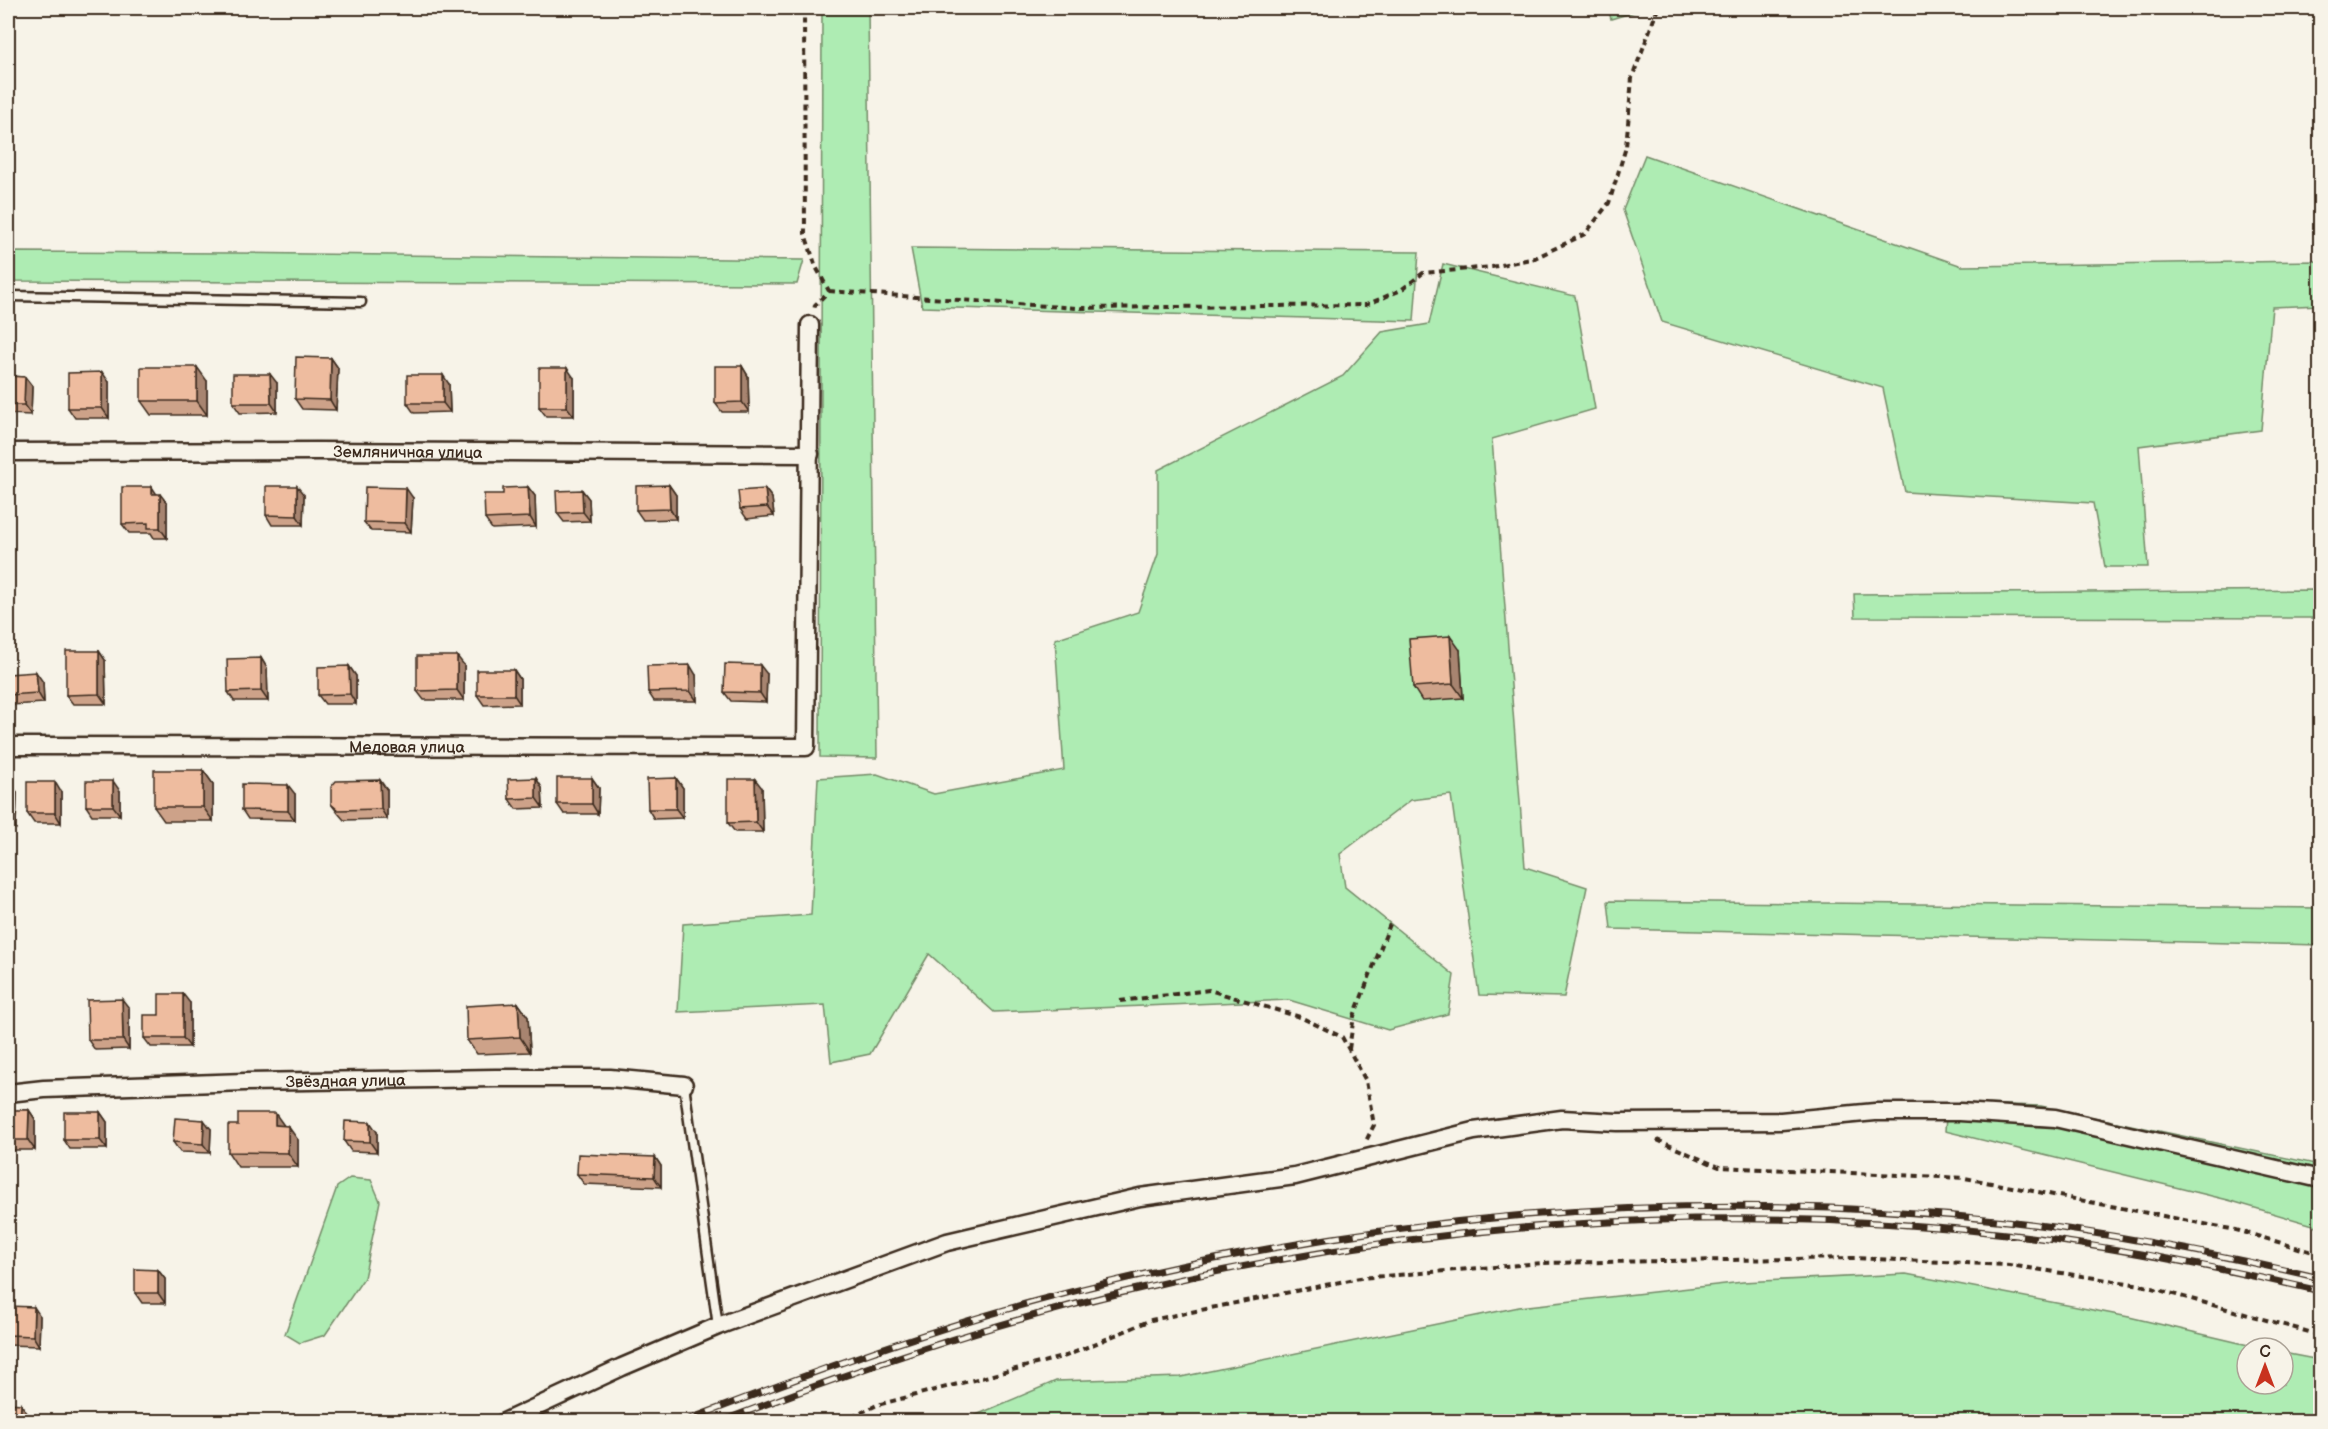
<svg xmlns="http://www.w3.org/2000/svg" width="2328" height="1429" font-family="'Balsamiq Sans',sans-serif">
<style>
.green{fill:#aeecb3;stroke:#748b68;stroke-width:1.5}
.lines{fill:none;stroke-linecap:round;stroke-linejoin:round}
.service-casing{stroke:#3b2a1e;stroke-width:13}
.minor-casing{stroke:#3b2a1e;stroke-width:21}
.path{stroke:#3b2a1e;stroke-width:4;stroke-dasharray:6 4.5;stroke-linecap:butt}
.service{stroke:#f7f3e8;stroke-width:8}
.minor{stroke:#f7f3e8;stroke-width:16}
.rail-casing{stroke:#3b2a1e;stroke-width:7}
.rail{stroke:#f7f3e8;stroke-width:4.5;stroke-dasharray:14;stroke-linecap:butt}
.wall{fill:#cda289;stroke:#3b2a1e;stroke-width:1.5}
.shaded-wall{fill:#a7846f;stroke:#3b2a1e;stroke-width:1.5}
.building{fill:#eebc9f;stroke:#3b2a1e;stroke-width:1.5}
.labels{text-anchor:middle;stroke-width:4.5;stroke-linejoin:round;paint-order:stroke}
.street-label{font-size:16px;fill:#3b2a1e;stroke:#f7f3e8}
</style>
<rect width="100%" height="100%" fill="#f7f3e8"/>
<filter id="ink" filterUnits="userSpaceOnUse"><feTurbulence type="fractalNoise" baseFrequency=".0167" numOctaves="2"/><feDisplacementMap in="SourceGraphic" scale="12" xChannelSelector="R" yChannelSelector="G"/><feConvolveMatrix kernelMatrix="1 2 1 2 8 2 1 2 1" color-interpolation-filters="sRGB"/></filter>
<g filter="url(#ink)">
<path class="green" d="M822 8H868L877 758 820 757Z
M1608 8H1647L1611 19Z
M1645 155 1962 266 2320 261V305L2272 307 2261 430 2139 446 2148 567H2105L2093 503 1905 492 1883 388 1662 322 1623 210Z
M911 248 1419 252 1414 321 922 307Z
M8 252 236 253 804 260 797 284 8 281Z
M1443 264 1575 296 1595 409 1492 439 1525 867 1587 887 1564 997 1479 995 1451 795 1411 800 1340 854 1345 887 1454 975 1448 1014 1388 1030 1289 1000 994 1012 929 954 870 1054 831 1062 825 1005 678 1012 683 924 811 915 818 778 877 774 934 794 1064 770 1055 639 1138 612 1158 554V470L1343 376 1382 332 1429 324Z
M2320 590V618L1855 617 1854 594Z
M1608 901 2320 908V945L1611 929Z
M1947 1103 2041 1106 2320 1165V1227L2228 1200 1945 1131Z
M350 1178 371 1180 380 1201 364 1278 325 1335 300 1343 285 1334 337 1187Z
M1906 1274 2129 1317 2261 1348H2247V1384H2283V1353L2320 1360V1421H962L1056 1381 1181 1377 1519 1307 1743 1282Z"/>
<g class="lines">
<g class="service-casing">
<path id="service" d="M8 296 361 302
M684 1085 718 1326"/>
</g>
<g class="minor-casing">
<g id="minor">
<path id="s1" d="M8 452 318 451 810 454"/>
<path id="s2" d="M8 746 806 747 810 325"/>
<path id="s3" d="M8 1093 44 1089 245 1082 495 1078H610L684 1085"/>
<path d="M504 1422 622 1367 718 1326 947 1242 1140 1197 1295 1176 1474 1131 1562 1119 1617 1122 1781 1121 1875 1112H1960L2055 1118 2320 1179"/>
</g>
</g>
<path class="path" d="M804 8 805 234 816 267 829 291 815 305 814 311
M829 291 1076 308 1366 305 1401 290 1423 273 1492 267 1535 258 1585 234 1609 203 1626 147 1632 78 1658 8
M1120 1001 1209 990 1300 1017 1342 1037 1366 1081 1374 1125 1366 1141
M1349 1049 1354 1016 1390 924
M1657 1140 1719 1167 1965 1178 2236 1230 2320 1254
M842 1422 877 1405 1066 1356 1151 1320 1360 1278 1542 1263 1855 1258 2009 1265 2141 1285 2320 1335"/>
<use href="#service" class="service"/>
<use href="#minor" class="minor"/>
<g class="rail-casing">
<path id="rail" d="M682 1422C800 1377 918 1333 1040 1300 1353 1216 1684 1185 2006 1221 2112 1233 2217 1254 2320 1278
M719 1422C855 1370 991 1323 1133 1290 1417 1223 1716 1201 2006 1234 2112 1246 2216 1267 2320 1291"/>
</g>
<use href="#rail" class="rail"/>
</g>
<path class="wall" d="M331 358 338 368 336 410 302 409 295 399Z
M742 366 748 376 749 412H722L715 403Z
M8 376 25 377 32 386 31 415 8 414Z
M574 378V416H546L539 407Z
M207 381V415H151L141 401Z
M109 382V418H75L68 408Z
M277 383V412L240 413 233 403Z
M449 384 450 412 414 413 407 403Z
M669 485 676 495V519L643 520 636 510Z
M528 487 535 496 536 527 492 529 485 519 503 494Z
M765 489 772 498 774 516 747 519 740 509Z
M582 490 589 499 590 521 564 522 557 513Z
M157 494 167 503V538H154L151 533H129L122 524Z
M304 495 303 525H272L266 515Z
M413 498 411 532 371 531 364 522Z
M1460 650 1463 698 1422 701 1413 687Z
M99 651 105 660 106 704H73L66 695Z
M261 658 267 668 268 701H234L228 692Z
M464 665V700H424L417 691Z
M349 666 356 676V704H325L318 695Z
M514 670 520 679V704L484 705 477 695Z
M8 674 43 682 44 703 10 705 8 700Z
M767 674 766 702 731 701 724 692Z
M696 675 697 701H654L648 692Z
M203 770 213 784V821H164L154 807Z
M536 778 542 788 543 808 516 809 509 799Z
M592 778 599 788 598 814H564L557 804Z
M676 778 683 788V818L654 819 648 809Z
M8 783H10L17 792 16 828H8Z
M762 788 763 832H735L728 823Z
M387 790V819L344 820 338 813 331 804Z
M120 791V815H92L86 806Z
M61 792V823H34L27 813Z
M295 794V820L248 819 242 810Z
M190 1003V1047H151L144 1038 159 1015Z
M518 1003 528 1017 530 1052 477 1054 467 1040Z
M129 1008V1049L95 1050 88 1040Z
M8 1110H29L35 1119V1150H12L8 1143Z
M100 1112 107 1122V1149H70L64 1140Z
M284 1126 298 1140V1167H238L228 1152Z
M211 1129 210 1153 180 1152 173 1142Z
M377 1132V1152L351 1151 344 1141Z
M655 1157 661 1166V1187L584 1184 577 1174Z
M158 1270 165 1279V1303H142L135 1293Z
M8 1306 40 1316 39 1346 8 1345Z"/>
<path class="shaded-wall" d="M331 358 338 368 336 410 330 400Z
M742 366 748 376 749 412 742 402Z
M197 367 207 381V415L197 401Z
M567 368 574 378V416L567 407Z
M102 372 109 382V418L102 408Z
M270 374 277 383V412L271 403Z
M443 375 449 384 450 412 443 403Z
M25 377 32 386 31 415 24 405Z
M669 485 676 495V519L670 509Z
M297 486 304 495 303 525 297 516Z
M152 487 158 496 152 494Z
M528 487 535 496 536 527 530 517Z
M406 488 413 498 411 532 405 523Z
M765 489 772 498 774 516 767 507Z
M582 490 589 499 590 521 583 512Z
M160 494 167 503V538L160 528Z
M1450 636 1460 650 1463 698 1453 684Z
M99 651 105 660 106 704 99 694Z
M457 656 464 665V700L457 690Z
M261 658 267 668 268 701 261 691Z
M690 665 696 675 697 701 690 691Z
M760 665 767 674 766 702 760 693Z
M349 666 356 676V704L350 694Z
M514 670 520 679V704L514 695Z
M36 672 43 682 44 703 38 693Z
M203 770 213 784V821L203 807Z
M536 778 542 788 543 808 536 798Z
M592 778 599 788 598 814 592 804Z
M676 778 683 788V818L676 809Z
M755 779 762 788 763 832 756 822Z
M380 780 387 790V819L381 809Z
M113 781 120 791V815L113 806Z
M55 782 61 792V823L55 813Z
M10 783 17 792 16 828 10 819Z
M288 785 295 794V820L288 811Z
M183 994 190 1003V1047L183 1038Z
M122 999 129 1008V1049L123 1040Z
M518 1003 528 1017 530 1052 520 1037Z
M29 1110 35 1119V1150L28 1140Z
M100 1112 107 1122V1149L100 1140Z
M275 1113 285 1127 275 1125Z
M204 1120 211 1129 210 1153 203 1144Z
M370 1122 377 1132V1152L370 1142Z
M288 1126 298 1140V1167L288 1153Z
M655 1157 661 1166V1187L654 1177Z
M158 1270 165 1279V1303L158 1293Z
M34 1307 40 1316 39 1346 33 1336Z
M21 1404 27 1413V1422H20Z"/>
<path class="building" d="M296 357 331 358 330 400 295 399Z
M715 366H742V402L715 403Z
M141 367H197V401H141Z
M539 368H567V407H539Z
M102 372V408H68V373Z
M233 374H270L271 403H233Z
M407 375H443V403H407Z
M8 376 25 377 24 405H8Z
M669 485 670 509 636 510V486Z
M266 486H297V516L266 515Z
M122 487H152V494H160V528H148V523L122 524Z
M365 487 406 488 405 523 364 522Z
M528 487 530 517 485 519 484 494H503V488Z
M765 489 767 507 740 509 738 491Z
M582 490 583 512 557 513 556 491Z
M1450 636 1453 684 1413 687 1409 639Z
M66 651H99V694L66 695Z
M417 656H457V690L417 691Z
M261 658V691L228 692 227 659Z
M725 664 760 665V693L724 692Z
M690 665V691L648 692 647 666Z
M349 666 350 694 318 695V667Z
M477 670H514V695H477Z
M36 672 38 693 8 695V674Z
M154 770H203V807H154Z
M536 778V798L509 799 508 779Z
M557 778H592V804H557Z
M676 778V809H648L647 779Z
M728 779H755L756 822 728 823Z
M380 780 381 809 338 810 331 804V787L336 781Z
M86 781H113V806H86Z
M27 782H55V813H27Z
M8 783H10V819H8Z
M242 784 288 785V811L242 810Z
M159 994H183V1038H144V1015H159Z
M122 999 123 1040H88L87 1000Z
M518 1003 520 1037 467 1040 466 1006Z
M8 1110H29L28 1140H8Z
M64 1112H100V1140H64Z
M238 1113H275V1125L288 1126V1153L228 1152V1125H238Z
M175 1118 204 1120 203 1144 173 1142Z
M345 1121 370 1122V1142L344 1141Z
M578 1154 655 1157 654 1177 577 1174Z
M135 1269 158 1270V1293H135Z
M8 1306 34 1307 33 1336 8 1335Z
M8 1403 21 1404 20 1422H8Z"/>
</g>
<g class="labels">
<g class="street-label">
<text dy="6" stroke="none"><textPath href="#s1" startOffset="400">Земляничная улица</textPath></text>
<text dy="6" stroke="none"><textPath href="#s2" startOffset="399">Медовая улица</textPath></text>
<text dy="6" stroke="none"><textPath href="#s3" startOffset="338">Звёздная улица</textPath></text>
</g>
</g>
<rect width="2328" height="1429" fill="none" stroke="#f7f3e8" stroke-width="30"/>
<rect x="15" y="15" width="2298" height="1399" fill="none" stroke="#3b2a1e" stroke-width="2" filter="url(#ink)"/>
<g transform="translate(2265 1366)"><circle r="28" fill="#f7f3e8" stroke="#aca397" stroke-width="1.5"/>
<path d="M0-4.5L10 22L0 15L-10 22Z" fill="#c8321e"/>
<text y="-9" font-size="16" font-weight="bold" text-anchor="middle" fill="#3b2a1e">С</text>
</g>
</svg>
